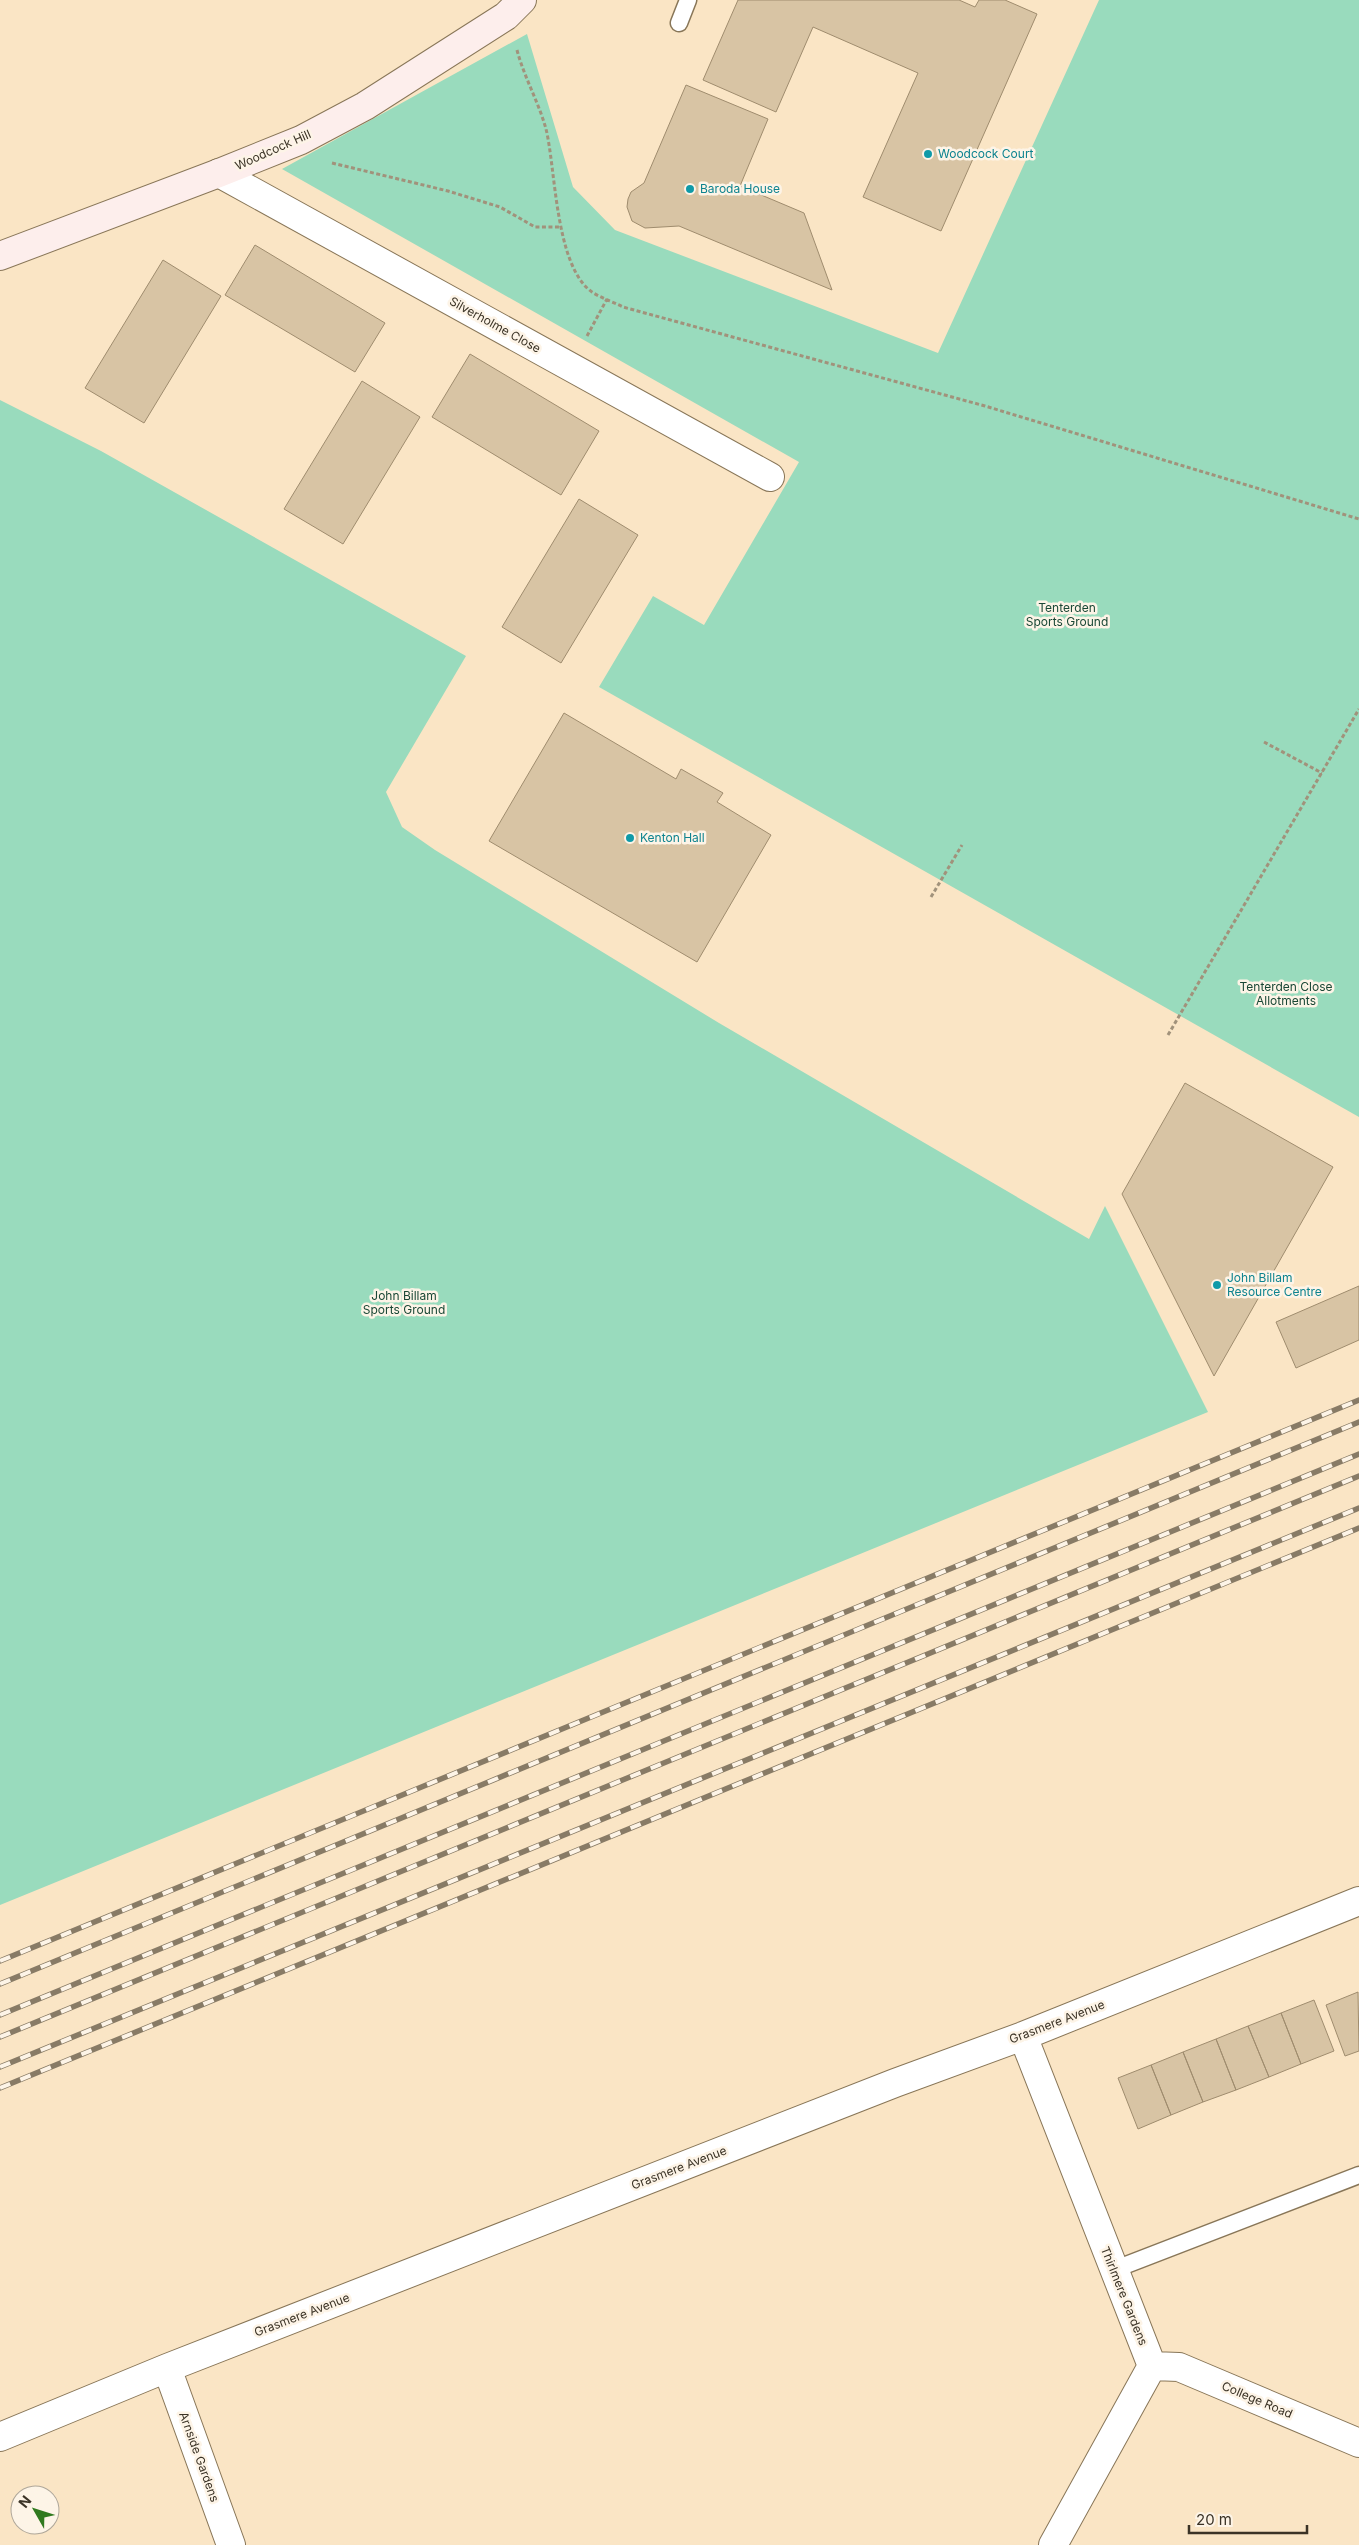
<svg xmlns="http://www.w3.org/2000/svg" width="1359" height="2545" font-family="Inter,sans-serif">
<style>
.green{fill:#99dbbd}
.building{fill:#d8c4a4;stroke:#9f8c6e}
.lines{fill:none;stroke-linecap:round;stroke-linejoin:round}
.lane-casing{stroke:#887658;stroke-width:19}
.street-casing{stroke:#887658;stroke-width:30}
.secondary-casing{stroke:#887658;stroke-width:30}
.path{stroke:#a1927b;stroke-width:3;stroke-dasharray:4 2.5;stroke-linecap:butt}
.lane{stroke:#fff;stroke-width:16}
.street{stroke:#fff;stroke-width:28}
.secondary{stroke:#fdeeec;stroke-width:28}
.rail-casing{stroke:#887b66;stroke-width:5.5}
.rail{stroke:#fdf4e7;stroke-width:4;stroke-dasharray:11;stroke-linecap:butt}
.culture-dot{fill:#0f9aa8;stroke:#fdf4e7;stroke-width:2}
.labels{text-anchor:middle;stroke-width:5;stroke-linejoin:round;paint-order:stroke}
.street-label{font-size:12px;fill:#3b3326;stroke:#fdf4e7}
.culture-label{font-size:12px;fill:#0d838f;stroke:#fdf4e7;text-anchor:start}
.park-label{font-size:12px;fill:#194735;stroke:#fdf4e7}
</style>
<rect width="100%" height="100%" fill="#fae5c5"/>
<path class="green" d="M1099 0H1359V1117L599 687 653 596 704 625 799 462 282 169 527 34 573 187 615 230 938 353Z
M0 400 101 451 466 656 386 792 402 827 435 850 719 1023 1089 1239 1105 1206 1208 1412 0 1905Z"/>
<path class="building" d="M738 0H959L975 7 979 0H1005L1037 14 941 231 863 197 918 73 813 27 776 112 703 80Z
M686 85 768 119 740 186 804 213 832 290 679 226 645 228 632 221 627 207 628 199 631 192 644 183Z
M255 245 385 323 355 372 225 295Z
M163 260 221 296 144 423 85 388Z
M470 354 599 431 561 495 432 417Z
M362 381 420 417 343 544 284 509Z
M579 499 638 535 561 663 502 627Z
M564 713 676 779 681 769 723 793 717 802 771 835 697 962 489 841Z
M1185 1083 1333 1167 1214 1376 1122 1194Z
M1359 1286V1340L1296 1368 1276 1322Z
M1358 1992 1359 2051 1345 2056 1326 2005Z
M1314 2000 1334 2051 1301 2064 1281 2013Z
M1281 2013 1301 2064 1269 2077 1248 2026Z
M1248 2026 1269 2077 1236 2090 1216 2039Z
M1216 2039 1236 2090 1203 2102 1183 2052Z
M1183 2052 1203 2102 1171 2115 1151 2065Z
M1151 2065 1171 2115 1138 2129 1118 2078Z"/>
<g class="lines">
<g class="lane-casing">
<path id="lane" d="M679 23 688 0
M1113 2270 1359 2175"/>
</g>
<g class="street-casing">
<path id="street" d="M219 173 770 477
M1023 2036 1152 2366 1053 2545
M1152 2366 1179 2367 1359 2443
M167 2368 231 2545
M0 2437 167 2368 895 2083 1023 2036 1359 1901"/>
</g>
<g class="secondary-casing">
<path id="secondary" d="M0 256 219 173 301 140 365 106 506 16 522 0"/>
</g>
<path class="path" d="M517 50C524 77 539 103 546 129 556 170 555 266 592 292 601 298 613 302 623 307L985 406 1359 519
M332 163 448 191 500 207 535 227H560
M587 336 607 299
M1264 742 1322 773
M931 897 962 845
M1168 1035 1359 709"/>
<use href="#lane" class="lane"/>
<use href="#street" class="street"/>
<use href="#secondary" class="secondary"/>
<g class="rail-casing">
<path id="rail" d="M0 1961 1359 1400
M0 1984 1359 1422
M0 2015 1359 1454
M0 2037 1359 1476
M0 2067 1359 1508
M0 2088 1359 1528"/>
</g>
<use href="#rail" class="rail"/>
</g>
<g class="culture-dot">
<circle cx="928" cy="154" r="5"/>
<circle cx="690" cy="189" r="5"/>
<circle cx="630" cy="838" r="5"/>
<circle cx="1217" cy="1285" r="5"/>
</g>
<g class="labels">
<g class="street-label">
<text transform="translate(273 150) rotate(-24)" y="4">Woodcock Hill</text>
<text transform="translate(495 325) rotate(29)" y="4">Silverholme Close</text>
<text transform="translate(1057 2022) rotate(-21)" y="4">Grasmere Avenue</text>
<text transform="translate(679 2168) rotate(-21)" y="4">Grasmere Avenue</text>
<text transform="translate(1124 2296) rotate(68)" y="4">Thirlmere Gardens</text>
<text transform="translate(302 2315) rotate(-21)" y="4">Grasmere Avenue</text>
<text transform="translate(1257 2400) rotate(23)" y="4">College Road</text>
<text transform="translate(199 2457) rotate(70)" y="4">Arnside Gardens</text>
</g>
<g class="culture-label">
<text x="938" y="158">Woodcock Court</text>
<text x="700" y="193">Baroda House</text>
<text x="640" y="842">Kenton Hall</text>
<text x="1227" y="1282">John Billam<tspan x="1227" dy="14">Resource Centre</tspan></text>
</g>
<g class="park-label">
<text x="1067" y="612">Tenterden<tspan x="1067" dy="14">Sports Ground</tspan></text>
<text x="1286" y="991">Tenterden Close<tspan x="1286" dy="14">Allotments</tspan></text>
<text x="404" y="1300">John Billam<tspan x="404" dy="14">Sports Ground</tspan></text>
</g>
</g>
<g transform="translate(35 2510) rotate(309)"><circle r="24" fill="#fdf4e7" stroke="#afa79a"/>
<path d="M0-4L9 19L0 12L-9 19Z" fill="#30791e"/>
<text y="-8" font-size="14" font-weight="bold" text-anchor="middle" fill="#3b3326">N</text>
</g>
<path d="M1189 2525v8h118v-8" fill="none" stroke="#3b3326" stroke-width="2.5"/>
<text x="1196" y="2525" font-size="15" fill="#3b3326" stroke="#fdf4e7" stroke-width="4" paint-order="stroke">20 m</text>
</svg>
